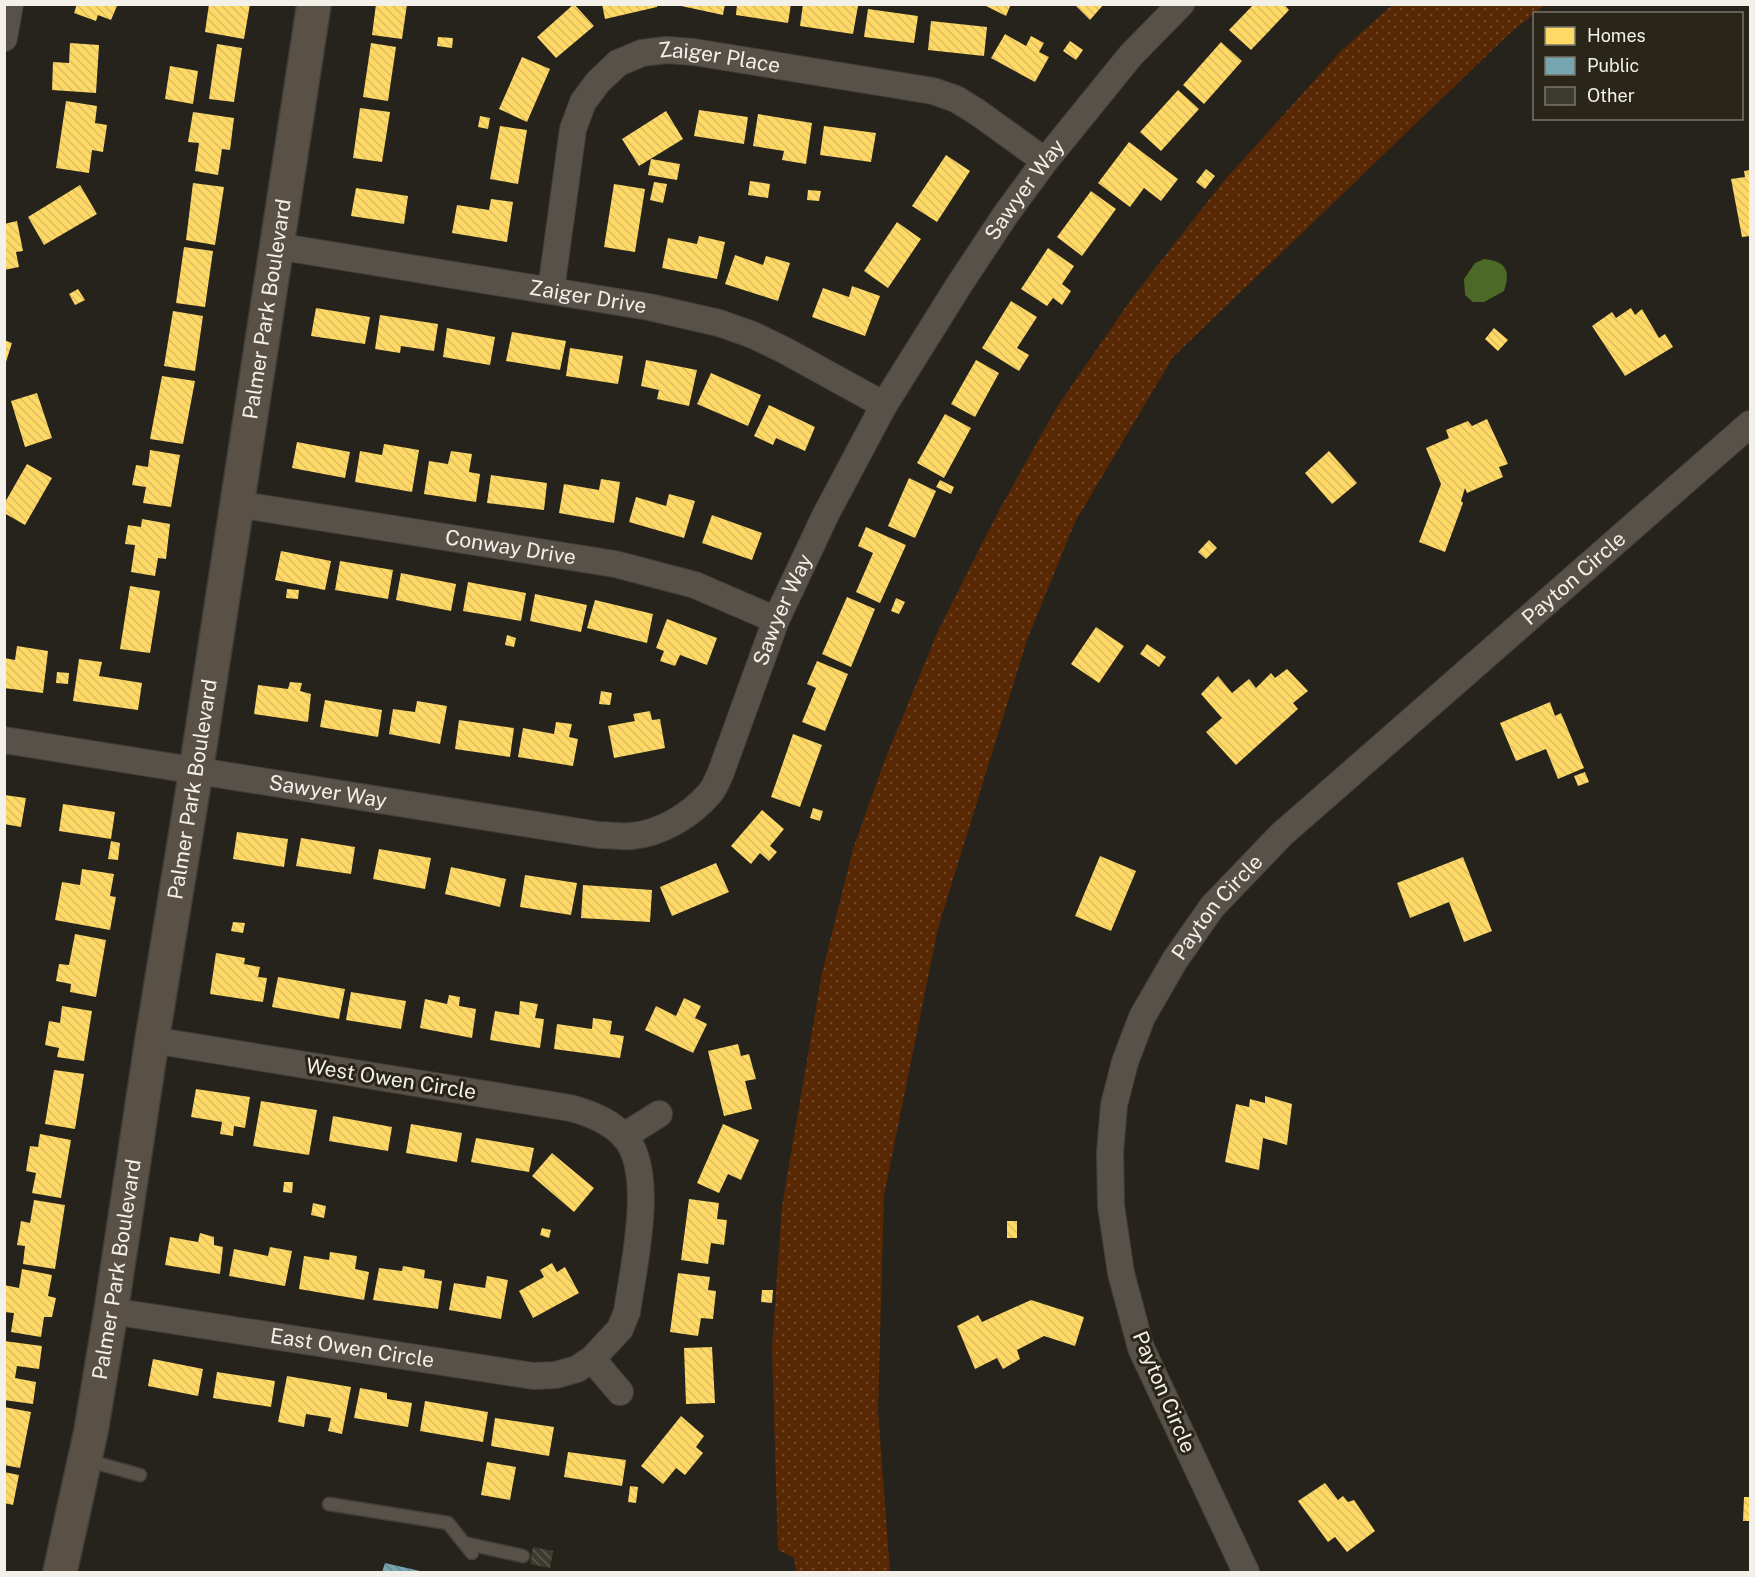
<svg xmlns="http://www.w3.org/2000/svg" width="1755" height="1577" font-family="'Public Sans',sans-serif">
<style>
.grass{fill:url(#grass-dots)}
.water{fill:#4d6928}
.homes{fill:url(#homes-back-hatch)}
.public{fill:url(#public-back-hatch)}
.building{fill:url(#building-back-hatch)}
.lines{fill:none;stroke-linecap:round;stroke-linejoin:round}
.service-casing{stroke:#423f3a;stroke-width:15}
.minor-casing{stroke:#423f3a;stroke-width:28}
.secondary-casing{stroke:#423f3a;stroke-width:36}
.service{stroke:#585149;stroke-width:12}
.minor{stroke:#585149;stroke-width:26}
.secondary{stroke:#5a5146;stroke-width:33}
.labels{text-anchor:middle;stroke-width:6;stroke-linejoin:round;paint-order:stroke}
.street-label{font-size:21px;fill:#f3f0e9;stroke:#292519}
</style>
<defs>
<pattern id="grass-dots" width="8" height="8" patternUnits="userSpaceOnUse" patternTransform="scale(1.5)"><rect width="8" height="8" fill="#582804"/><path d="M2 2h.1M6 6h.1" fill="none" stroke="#704829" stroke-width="1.8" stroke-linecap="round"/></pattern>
<pattern id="homes-back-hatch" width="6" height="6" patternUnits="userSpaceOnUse" patternTransform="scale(1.5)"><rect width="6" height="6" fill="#ffd966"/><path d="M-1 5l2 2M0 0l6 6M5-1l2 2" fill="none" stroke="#dbbc60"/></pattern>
<pattern id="public-back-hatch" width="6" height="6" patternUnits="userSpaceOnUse" patternTransform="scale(1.5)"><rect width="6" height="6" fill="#76a5af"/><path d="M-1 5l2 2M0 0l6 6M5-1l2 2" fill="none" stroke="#688990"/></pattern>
<pattern id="building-back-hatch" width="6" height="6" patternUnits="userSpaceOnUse" patternTransform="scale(1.5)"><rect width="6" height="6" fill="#3c3b30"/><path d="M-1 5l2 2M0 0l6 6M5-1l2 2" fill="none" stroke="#59584e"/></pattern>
</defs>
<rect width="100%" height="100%" fill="#26231c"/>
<path class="grass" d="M1392 5H1545L1510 33 1173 357 1075 522 1027 640 938 928 884 1195 878 1411 890 1572H796L794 1558 778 1550 772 1348 782 1206 822 973 853 849 884 762 938 631 997 514 1057 407 1132 298 1223 182 1341 51Z"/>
<path class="water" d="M1484 259C1506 261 1511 271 1504 291L1484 302H1473L1465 295 1464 279 1475 263Z"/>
<path class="homes" d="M77 4H113L117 6 111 20 98 15 96 21 74 13Z
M209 4H250L244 39 205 32Z
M376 4H407L402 39 372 35Z
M574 4 594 26 556 58 537 37Z
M602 4H657V7L605 19Z
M672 4H725L723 15Z
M737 4H791L788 23 736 15Z
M803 4 858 6 853 34 800 26Z
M982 4H1011L1006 16Z
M1074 4H1104L1090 20Z
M1254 4H1284L1289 10 1251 50 1229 30Z
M868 9 918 16 914 43 864 37Z
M931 21 987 27 984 56 928 50Z
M1005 34 1026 46 1031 36 1044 43 1039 52 1049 57 1035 82 991 58Z
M438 37 453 38 452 48 437 46Z
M1070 41 1083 50 1076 60 1063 51Z
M1221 42 1242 61 1204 104 1183 85Z
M70 43 99 45 96 93 52 90 53 62 69 63Z
M371 43 396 47 388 101 363 97Z
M217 44 242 48 234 102 209 99Z
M522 57 550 69 527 122 499 109Z
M170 66 198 71 193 104 165 99Z
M1178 90 1199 109 1161 151 1140 132Z
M66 101 97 106 95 123 107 125 103 152 92 150 89 173 56 168Z
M360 108 390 112 382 162 353 158Z
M699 110 748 117 744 144 694 136Z
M666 111 683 139 639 166 622 139Z
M193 112 234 118 230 150 222 149 218 175 195 171 199 143 188 142Z
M758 114 812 123 806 164 782 160 784 151 753 146Z
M480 116 490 118 488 129 478 127Z
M500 126 527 130 518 184 490 179Z
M824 126 876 133 871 162 820 155Z
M1129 142 1178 179 1161 201 1144 188 1130 207 1098 183Z
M946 155 970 171 937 222 912 206Z
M651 159 680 164 677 180 648 175Z
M1206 169 1215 176 1205 189 1196 182Z
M1750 170V236L1742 237 1731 179 1745 177 1744 171Z
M750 181 770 184 768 198 748 195Z
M654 182 667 184 663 203 650 200Z
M193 183 224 187 215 245 186 240Z
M614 184 645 189 635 252 604 247Z
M80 185 97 214 44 245 28 217Z
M356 188 408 196 404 224 351 216Z
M808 190 821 191 819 201 807 200Z
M1091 191 1116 209 1082 256 1057 237Z
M491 199 513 202 507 242 452 233 457 205 489 210Z
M17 221 23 251 16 252 19 267 4 270V224Z
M897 222 921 239 888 288 864 271Z
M699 236 725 242 717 279 662 268 668 238 697 244Z
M184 247 213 251 205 307 176 303Z
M1048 248 1074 266 1062 284 1071 291 1062 305 1053 298 1047 306 1021 289Z
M735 255 763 265 766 256 790 263 778 301 725 284Z
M852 286 880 296 865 336 812 317 823 288 849 297Z
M78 289 85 300 75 305 69 294Z
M1011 301 1037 317 1017 348 1029 355 1019 371 982 348Z
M316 308 370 317 365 344 311 336Z
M1631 308 1635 315 1642 309 1659 338 1665 334 1673 347 1625 376 1592 326 1612 312 1616 318Z
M173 311 203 316 195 371 164 366Z
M380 315 438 324 434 351 401 346 400 353 375 349Z
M447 328 495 337 490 365 443 357Z
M1494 328 1508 340 1498 351 1485 339Z
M512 332 566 341 560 370 506 361Z
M4 340 12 343 5 365H4Z
M570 348 623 356 618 384 566 376Z
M646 360 697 370 689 406 657 399 659 390 641 386Z
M976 360 999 373 975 417 951 404Z
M711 373 761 395 748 426 697 404Z
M162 376 195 381 183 444 150 439Z
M37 393 52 438 25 447 11 401Z
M769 405 815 427 805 451 776 438 773 445 754 436Z
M945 414 971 428 944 478 917 463Z
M1487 419 1508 464 1499 467 1503 477 1467 493 1465 488 1461 501 1463 503 1445 552 1419 542 1441 484 1426 448 1449 438 1446 430 1468 421 1472 426Z
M297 442 350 452 345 478 292 468Z
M384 444 419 450 412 492 355 482 360 451 382 455Z
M150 450 180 455 171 507 143 503 146 487 132 485 136 465 148 467Z
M451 451 472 454 469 472 480 474 476 502 424 494 429 461 448 464Z
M1329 451 1357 483 1332 504 1305 473Z
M27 464 52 478 25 525 4 513V504Z
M491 475 547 483 544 510 487 503Z
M909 478 936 491 915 538 888 526Z
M601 479 620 482 614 523 559 513 564 484 599 490Z
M940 480 954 487 951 494 936 487Z
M669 494 695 501 684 538 629 522 636 497 666 506Z
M712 515 762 533 752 560 702 543Z
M142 519 170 524 166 559 158 558 155 576 131 572 135 545 125 544 128 525 141 527Z
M866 527 906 545 880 603 856 592 873 553 858 546Z
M1209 540 1217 548 1206 559 1198 552Z
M281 551 331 561 325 590 275 580Z
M340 561 393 570 388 599 335 590Z
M401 573 456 584 451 611 396 600Z
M468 582 526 593 521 621 463 611Z
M130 586 160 591 150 653 120 649Z
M287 589 299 590 298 599 286 598Z
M535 594 587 605 581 632 530 621Z
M847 597 875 609 851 667 822 654Z
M896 598 905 602 899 614 891 611Z
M595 600 653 614 647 643 587 628Z
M667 619 717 638 707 665 680 655 675 666 660 661 664 651 656 648Z
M1096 627 1124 646 1099 683 1071 664Z
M507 635 516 638 514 647 505 645Z
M1147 644 1166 657 1159 667 1140 654Z
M17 646 48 651 43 693 4 688V658L15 660Z
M79 659 102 662 99 676 142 683 138 710 73 701Z
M817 661 848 674 825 731 802 722 816 688 807 684Z
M1287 669 1308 691 1293 703 1298 709 1236 765 1206 732 1222 718 1201 694 1218 676 1232 693 1249 679 1256 688 1271 673 1275 678Z
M57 672 69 673 68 684 56 683Z
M290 682 302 683 300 691 311 694 308 722 254 714 258 685 288 689Z
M601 691 612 693 610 705 599 704Z
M325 700 382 710 378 737 320 727Z
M417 701 447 706 440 744 389 734 393 709 415 712Z
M1550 702 1555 716 1561 713 1584 768 1558 779 1546 749 1516 761 1500 723Z
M650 711 652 720 660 719 665 748 614 758 608 726 635 721 633 714Z
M459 720 514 728 510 757 455 749Z
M556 722 572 724 569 737 578 739 573 766 518 757 523 728 554 734Z
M793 734 822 745 800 807 771 797Z
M1585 772 1589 782 1578 786 1574 776Z
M4 795 26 798 21 827 4 824Z
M63 804 115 812 111 839 59 831Z
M813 808 823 811 820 821 810 818Z
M762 810 784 829 770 846 777 852 769 861 760 853 751 864 731 846Z
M237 832 288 839 284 867 233 859Z
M301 838 355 847 351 874 296 866Z
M111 841 120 843 118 860 108 859Z
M379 849 431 858 425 889 373 879Z
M1100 856 1136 871 1111 931 1075 916Z
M1463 857 1492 931 1464 942 1449 902 1410 918 1397 883Z
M716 863 729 892 672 916 660 887Z
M451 867 506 879 500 907 445 894Z
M82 869 114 874 110 896 116 897 110 930 55 920 62 882 80 885Z
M525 875 577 883 571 915 520 907Z
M583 885 652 890 650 922 581 918Z
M233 922 245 923 243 933 231 931Z
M75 934 106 940 96 997 70 992 71 984 56 981 59 964 69 965Z
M216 953 245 958 244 964 260 967 258 977 267 978 263 1002 210 994Z
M278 977 345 989 339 1019 272 1007Z
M351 992 406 1001 401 1029 346 1020Z
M449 995 460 997 459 1006 476 1009 472 1038 420 1028 425 999 447 1004Z
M684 998 701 1006 695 1018 707 1024 693 1053 645 1030 656 1006 676 1016Z
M520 1001 538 1004 535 1018 544 1019 540 1048 490 1040 495 1011 519 1015Z
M62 1006 92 1011 84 1061 57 1057 59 1048 45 1045 49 1021 60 1023Z
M593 1018 612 1021 610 1034 624 1036 620 1058 554 1049 557 1024 592 1029Z
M738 1044 741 1056 749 1054 756 1079 745 1081 752 1109 724 1116 708 1051Z
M54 1070 84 1074 75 1129 45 1124Z
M196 1089 250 1097 245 1128 234 1126 233 1136 220 1134 222 1122 191 1117Z
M1265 1096 1292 1104 1287 1145 1263 1138 1259 1170 1225 1162 1236 1104 1249 1107 1250 1099 1265 1103Z
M261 1101 317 1110 309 1155 253 1146Z
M333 1116 392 1127 388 1151 329 1141Z
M411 1124 462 1133 457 1162 406 1153Z
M723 1124 759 1140 741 1180 728 1174 719 1193 697 1183Z
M40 1134 71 1140 61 1198 32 1193 36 1173 26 1171 30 1146 38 1147Z
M476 1138 534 1148 529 1172 471 1162Z
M552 1153 594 1188 574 1212 532 1176Z
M284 1182H293L292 1193 283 1192Z
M689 1199 719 1203 717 1219 727 1220 724 1245 711 1243 708 1264 681 1260Z
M34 1200 65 1205 55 1269 23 1264 25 1246 17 1245 21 1221 30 1223Z
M313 1203 326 1206 324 1218 311 1215Z
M1007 1221H1017V1238H1007Z
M542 1228 551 1230 549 1238 540 1235Z
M200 1233 214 1237V1245L223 1247 220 1274 165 1265 170 1237 198 1242Z
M270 1247 292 1251 285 1286 229 1276 234 1249 268 1256Z
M330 1252 357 1256 355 1269 369 1272 364 1300 299 1289 304 1256 329 1260Z
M552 1263 557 1272 565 1267 579 1293 533 1318 519 1291 544 1277 540 1270Z
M403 1266 425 1270 424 1278 442 1281 438 1309 373 1300 379 1268 402 1271Z
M22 1269 52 1275 48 1296 56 1298 52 1317H44L41 1337 11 1332 14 1313 4 1312V1285L19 1288Z
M678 1273 710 1277 708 1290 716 1291 713 1319 701 1318 698 1336 670 1332Z
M487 1276 508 1280 501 1319 449 1310 454 1283 485 1288Z
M762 1290H773L772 1303 761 1302Z
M1031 1300 1084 1317 1075 1346 1044 1336 1017 1350 1020 1359 1003 1369 997 1358 975 1369 957 1326 978 1315 982 1322Z
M4 1341 42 1346 39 1369 17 1366 15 1378 36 1382 33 1404 4 1400Z
M712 1347 715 1403 686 1404 684 1348Z
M153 1359 203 1369 198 1396 148 1386Z
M217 1372 275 1381 271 1407 213 1398Z
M287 1376 351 1387 342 1434 328 1431 331 1418 306 1414 304 1427 278 1422Z
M360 1388 387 1393V1399L412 1403 408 1427 354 1418Z
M425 1401 488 1412 483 1442 420 1431Z
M4 1407 31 1412 20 1468 4 1465Z
M681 1416 704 1436 696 1447 703 1453 685 1475 676 1468 663 1484 641 1466Z
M495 1418 554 1427 549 1456 491 1446Z
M568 1452 626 1460 622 1486 564 1477Z
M487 1462 516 1467 510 1500 481 1495Z
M4 1472 19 1475 13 1505 4 1503Z
M1325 1483 1338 1500 1343 1496 1348 1502 1354 1500 1375 1531 1347 1552 1335 1537 1328 1542 1298 1501Z
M630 1486 638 1487 636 1503 628 1502Z
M1744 1497H1750V1521H1743Z"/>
<path class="public" d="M385 1563 420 1571V1572H382Z"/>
<path class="building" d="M533 1547 553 1551 550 1568 530 1564Z"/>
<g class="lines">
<g class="service-casing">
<path id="service" d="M86 1460 140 1475
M329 1504 448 1523 472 1553
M464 1543 523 1556"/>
</g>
<g class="minor-casing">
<g id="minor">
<path d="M4 38 10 4"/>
<path id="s1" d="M276 246 649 307 719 323 753 335 784 350 884 405"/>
<path id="s2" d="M551 290 573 129 583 102 598 82 618 63 642 53 666 50 694 52 933 91 956 99 977 112 1045 161"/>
<path id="s3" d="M236 504 615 564 695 585 776 620"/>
<path id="s4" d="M4 740 599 835C610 835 622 837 632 836 662 833 691 815 710 793 715 787 718 779 721 772L776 620 826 514 884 405 959 285 1006 214 1045 161 1131 55 1181 4"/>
<path d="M624 1136 659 1114"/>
<path id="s5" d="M111 1311 533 1376 556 1375 577 1369 592 1359 620 1329 627 1312C633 1268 657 1169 623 1135 609 1121 590 1113 570 1108L152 1040"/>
<path d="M592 1359 620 1392"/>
<path id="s6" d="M1246 1572 1141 1348 1121 1273 1111 1206 1110 1153 1114 1105 1125 1062 1142 1017 1175 960 1212 907 1281 835 1750 424"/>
</g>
</g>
<g class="secondary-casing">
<g id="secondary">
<path id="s7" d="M60 1572 91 1431 111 1311 152 1040 196 771 314 4"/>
</g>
</g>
<use href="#service" class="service"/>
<use href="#minor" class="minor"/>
<use href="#secondary" class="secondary"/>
</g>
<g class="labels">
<g class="street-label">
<text dy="7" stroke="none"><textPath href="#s2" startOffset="348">Zaiger Place</textPath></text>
<text dy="7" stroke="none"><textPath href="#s4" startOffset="1410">Sawyer Way</textPath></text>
<text dy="7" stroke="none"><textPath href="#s1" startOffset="316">Zaiger Drive</textPath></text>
<text dy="7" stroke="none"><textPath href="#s7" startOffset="1280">Palmer Park Boulevard</textPath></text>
<text dy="7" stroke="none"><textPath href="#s3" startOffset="278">Conway Drive</textPath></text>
<text dy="7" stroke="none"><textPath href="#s6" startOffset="1206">Payton Circle</textPath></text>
<text dy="7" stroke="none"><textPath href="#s4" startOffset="924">Sawyer Way</textPath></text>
<text dy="7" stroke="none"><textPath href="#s7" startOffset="794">Palmer Park Boulevard</textPath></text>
<text dy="7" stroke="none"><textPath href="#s4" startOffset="328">Sawyer Way</textPath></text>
<text dy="7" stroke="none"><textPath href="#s6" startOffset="720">Payton Circle</textPath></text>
<text transform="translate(391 1079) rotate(9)" y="7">West Owen Circle</text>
<text dy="7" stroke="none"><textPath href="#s7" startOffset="308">Palmer Park Boulevard</textPath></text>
<text dy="7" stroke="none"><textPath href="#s5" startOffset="244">East Owen Circle</textPath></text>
<text transform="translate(1164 1392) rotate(67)" y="7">Payton Circle</text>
</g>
</g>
<rect width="1755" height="1577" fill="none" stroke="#f3f0e9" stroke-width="12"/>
<rect x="1533" y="12" width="210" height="108" fill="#292519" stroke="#7a766c" stroke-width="1.5"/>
<rect x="1545" y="27" width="30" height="18" fill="#ffd966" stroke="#7a766c" stroke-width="1.5"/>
<text x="1587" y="42" font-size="18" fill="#f3f0e9">Homes</text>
<rect x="1545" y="57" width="30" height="18" fill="#76a5af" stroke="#7a766c" stroke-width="1.5"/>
<text x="1587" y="72" font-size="18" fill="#f3f0e9">Public</text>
<rect x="1545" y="87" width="30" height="18" fill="#3c3b30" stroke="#7a766c" stroke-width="1.5"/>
<text x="1587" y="102" font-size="18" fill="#f3f0e9">Other</text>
</svg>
